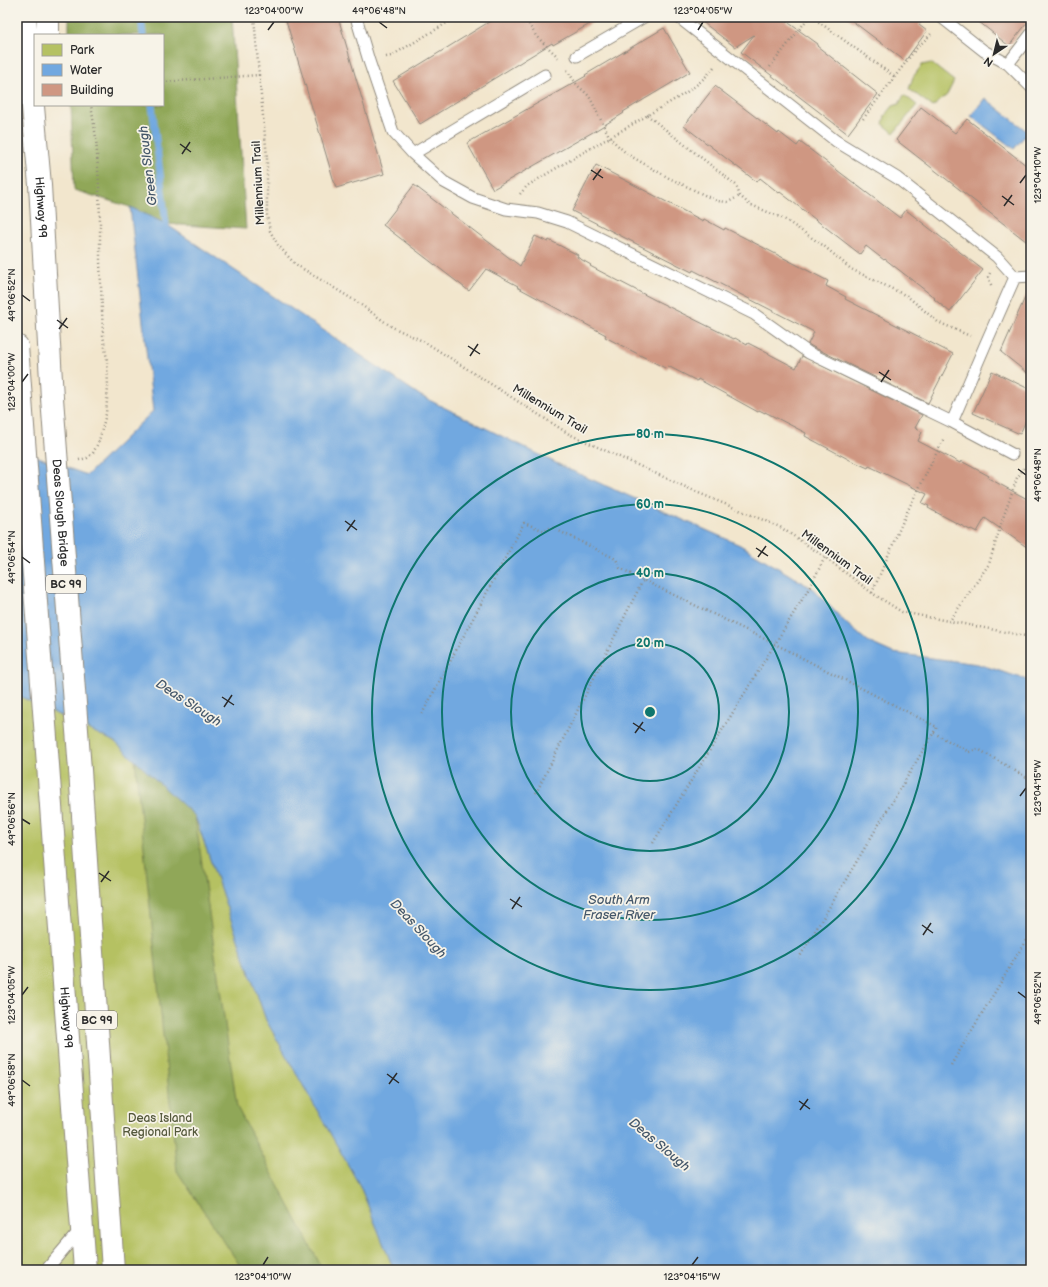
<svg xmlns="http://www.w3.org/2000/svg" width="1048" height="1287" font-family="'Balsamiq Sans',sans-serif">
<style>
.green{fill:#b5c162;stroke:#707646}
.forest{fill:#90a758;stroke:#5e6942}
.water{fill:#71a8e0;stroke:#4e6a86}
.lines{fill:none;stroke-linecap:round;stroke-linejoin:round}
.stream{stroke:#71a8e0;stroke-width:7}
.building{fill:#cf9782}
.service-casing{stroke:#8e887c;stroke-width:13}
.motorway-casing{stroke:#8e887c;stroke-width:24}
.path{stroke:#8e887c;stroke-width:2.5;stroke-dasharray:1 3;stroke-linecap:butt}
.service{stroke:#fff;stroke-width:11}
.motorway{stroke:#fff;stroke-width:22}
.motorway-bridge-casing{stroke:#8e887c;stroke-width:24;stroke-linecap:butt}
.motorway-bridge{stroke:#fff;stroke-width:22}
.ticks{fill:none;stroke:#2b2b2b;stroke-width:1.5}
.ring{fill:none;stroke:#0f766e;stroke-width:2}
.labels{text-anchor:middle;stroke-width:3.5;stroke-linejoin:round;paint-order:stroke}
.shield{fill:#f7f3e8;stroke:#686764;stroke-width:1}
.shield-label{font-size:11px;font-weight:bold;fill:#2b2b2b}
.street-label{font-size:12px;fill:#2b2b2b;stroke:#f7f3e8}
.park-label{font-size:12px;fill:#54583c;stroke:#f7f3e8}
.water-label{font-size:13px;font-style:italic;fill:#44576a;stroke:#f7f3e8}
.centre{fill:#0f766e;stroke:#f7f3e8;stroke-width:2}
.ring-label{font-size:12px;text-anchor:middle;font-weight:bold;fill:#0f766e;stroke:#f7f3e8;stroke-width:3.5;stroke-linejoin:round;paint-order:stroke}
.neatline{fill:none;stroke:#2b2b2b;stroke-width:1.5}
.ticks-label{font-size:10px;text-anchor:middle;fill:#2b2b2b}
</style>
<rect width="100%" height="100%" fill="#f7f3e8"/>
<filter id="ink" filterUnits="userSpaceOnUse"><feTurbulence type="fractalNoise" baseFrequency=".025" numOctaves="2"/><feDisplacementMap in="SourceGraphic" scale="8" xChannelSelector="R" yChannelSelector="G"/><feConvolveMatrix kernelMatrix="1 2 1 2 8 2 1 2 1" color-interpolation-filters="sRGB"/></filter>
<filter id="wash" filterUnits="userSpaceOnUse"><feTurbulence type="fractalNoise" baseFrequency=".012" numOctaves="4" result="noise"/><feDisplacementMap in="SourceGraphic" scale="16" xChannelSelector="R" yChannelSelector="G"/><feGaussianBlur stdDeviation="0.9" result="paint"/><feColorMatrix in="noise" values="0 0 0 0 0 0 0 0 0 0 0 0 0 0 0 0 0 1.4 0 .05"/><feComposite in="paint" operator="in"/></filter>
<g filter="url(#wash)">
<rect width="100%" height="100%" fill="#f2e6cd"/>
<path class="green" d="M931 63 954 81 947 95 933 107 909 89 913 77 922 65Z
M904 95 917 105 894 133 883 124 885 116 893 106 899 104Z
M17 695 115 742 195 816 266 1020 360 1186 394 1270H17Z"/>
<path class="forest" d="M69 17H232L246 229 166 224 130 207 74 190 71 105H163V35H69Z
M135 760 195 816 237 1107 323 1270H243L177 1171Z"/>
<path class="water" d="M985 98 1028 132 1014 149 971 116Z
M130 207 166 224 421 396 570 470 740 545 813 589 847 624 868 642 893 653 978 664 1031 681V1270H394L360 1186 266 1020 195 816 115 742 17 695V449L87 475 153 411Z"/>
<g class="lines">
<path class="stream" d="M141 17 143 35
M152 105 166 224"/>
</g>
<g id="blocks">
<path class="building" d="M285 17H338L384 174 336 188Z
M497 17H602L553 45 552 43 420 124 393 81Z
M696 17H784L782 18 818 44 817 46 878 94 848 134 741 52 754 35 735 47Z
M847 17H925L919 25 927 31 905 61Z
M973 17H1031V18L1009 46Z
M664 28 690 72 623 112 624 113 593 132 493 189 467 143 586 76 585 75Z
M715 86 778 134 779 132 797 146 800 142 900 218 906 210 983 270 950 312 934 299 935 298 885 259 884 260 866 246 860 254 780 192 779 193 760 178 757 182 684 126Z
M921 107 955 133 967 119 1031 169V245L896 140Z
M596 165 703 221 704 219 724 230 725 228 743 237 828 281 826 286 846 297 845 299 953 354 928 403 813 347 808 344 814 332 693 270 692 272 572 211Z
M414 185 520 266 535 236 548 242 549 240 578 255 577 257 591 265 590 266 655 300 734 339 735 338 747 345 748 343 796 368 802 356 922 415 915 428 922 432 918 441 960 463 961 461 989 476 988 478 1031 501V550L985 518 977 532 971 529 970 530 928 508 929 506 922 503 927 494 869 466 868 468 850 460 805 436 806 433 765 412V413L759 410 758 412 698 379 697 381 668 366 667 369 605 337 606 335 517 287 518 286 486 269 469 291 383 225Z
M1031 284V376L1001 352Z
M992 371 1031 390V409L1020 434 973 413Z"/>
</g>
</g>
<g filter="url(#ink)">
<use href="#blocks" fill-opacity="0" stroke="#8e887c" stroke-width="1"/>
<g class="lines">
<g class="service-casing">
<path id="service" d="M356 17 369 61 393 132 413 154 545 75
M678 17 836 141 897 178 997 257 1015 277
M941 17 984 51 1008 64 1031 87
M577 56 644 17
M1008 64 1031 34
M413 154 444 182 473 198 506 209 538 213 567 222 754 314 809 353 952 422 1012 454
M952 422 986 343 1015 277 1031 276
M46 1270 80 1230"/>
</g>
<g class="motorway-casing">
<g id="motorway">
<path id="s1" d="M25 17 40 185 52 398"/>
<path d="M48 17V35"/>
<path d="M17 346 21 399"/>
<path id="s2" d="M48 765 85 1270"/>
<path d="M80 770 113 1270"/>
</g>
</g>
<path class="path" d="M525 17 536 36 556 55 559 60
M812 17 895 77
M386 57 391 56 457 17
M770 67 809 17
M567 70 577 85 589 96 610 138 627 154 669 178 717 201 728 202 740 196
M259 75 267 157V215L270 231 278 245 295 264 357 302 392 327 425 342 569 434 701 494 780 527 825 557 872 593 902 612 1031 637
M163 82 259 75 254 17
M647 115 736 185 740 196 749 204 784 219 824 246 851 269 907 296 938 322 970 336
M863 119 915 50 933 32
M520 194 527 186C567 161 608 139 648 115 671 101 698 89 714 67
M990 273 988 277 992 287
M79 460 87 458 93 453 99 441 106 414 108 387 107 360 103 335 100 261V222L99 185 96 138 91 105
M872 593 906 514 944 438
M949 622 989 564 1002 521 1017 478 1024 468
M422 714 524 523 545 531 551 527 616 559 620 568 643 580
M934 733 969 752 978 749 1031 780
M536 793 643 580 775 644 937 727 799 958
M653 843 811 585 825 557
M951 1065 1031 932"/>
<use href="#service" class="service"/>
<use href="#motorway" class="motorway"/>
<g class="motorway-bridge-casing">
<g id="motorway-bridge">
<path id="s3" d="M52 398 80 770"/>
<path d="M21 399 48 765"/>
</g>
</g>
<use href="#motorway-bridge" class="motorway-bridge"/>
</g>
</g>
<path class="ticks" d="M379 22 387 28M268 30 274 22M698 30 703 22M180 144 191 152M182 154 190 142M591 170 603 178M593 180 601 169M1020 183 1026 175M1002 196 1014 205M1004 206 1012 195M22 295 30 301M57 320 68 328M59 329 67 318M468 346 480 354M470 356 478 344M879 372 891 380M22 382 28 374M881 382 889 370M1018 469 1026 475M345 521 357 530M347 531 355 520M756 548 768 556M22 557 30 563M758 557 766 546M222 697 234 705M224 707 232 695M633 723 645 731M635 733 643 722M1020 796 1026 788M22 819 30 824M99 873 111 881M101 882 109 871M510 899 522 907M512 909 520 897M922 925 933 933M923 935 931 923M1018 992 1026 998M22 995 28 987M387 1074 399 1083M22 1080 30 1086M389 1084 397 1073M799 1101 810 1109M800 1110 808 1099M263 1265 268 1257M692 1265 698 1257"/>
<g class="ring">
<circle cx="650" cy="712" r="69"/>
<circle cx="650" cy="712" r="139"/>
<circle cx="650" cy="712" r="208"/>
<circle cx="650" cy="712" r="278"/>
</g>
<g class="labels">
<g class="shield">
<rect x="46" y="575" width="40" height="18" rx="3"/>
<rect x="77" y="1011" width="40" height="18" rx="3"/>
</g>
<g class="shield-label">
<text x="66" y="588">BC 99</text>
<text x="97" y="1024">BC 99</text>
</g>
<g class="street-label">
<text transform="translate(258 183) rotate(-93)" y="4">Millennium Trail</text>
<text dy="4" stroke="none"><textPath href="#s1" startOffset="191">Highway 99</textPath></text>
<text transform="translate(550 409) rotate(31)" y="4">Millennium Trail</text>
<text dy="4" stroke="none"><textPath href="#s3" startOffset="115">Deas Slough Bridge</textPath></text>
<text transform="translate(837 557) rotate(36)" y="4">Millennium Trail</text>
<text dy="4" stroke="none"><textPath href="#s2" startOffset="253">Highway 99</textPath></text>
</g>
<g class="park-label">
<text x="160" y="1122">Deas Island<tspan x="160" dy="14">Regional Park</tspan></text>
</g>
<g class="water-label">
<text transform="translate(147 166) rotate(-97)" y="5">Green Slough</text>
<text transform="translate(189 702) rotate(33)" y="5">Deas Slough</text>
<text x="619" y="904">South Arm<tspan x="619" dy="15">Fraser River</tspan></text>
<text transform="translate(419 928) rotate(47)" y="5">Deas Slough</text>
<text transform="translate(660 1144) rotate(40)" y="5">Deas Slough</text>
</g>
</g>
<circle cx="650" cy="712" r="6" class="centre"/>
<g class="ring-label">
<text x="650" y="438">80 m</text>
<text x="650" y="508">60 m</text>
<text x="650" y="577">40 m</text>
<text x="650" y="647">20 m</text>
</g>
<rect width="1048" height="1287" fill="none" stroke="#f7f3e8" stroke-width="44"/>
<rect x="34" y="34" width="130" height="72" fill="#f7f3e8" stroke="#a5a39c"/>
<rect x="42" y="44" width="20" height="12" fill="#b5c162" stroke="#a5a39c"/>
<text x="70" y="54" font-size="12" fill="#2b2b2b">Park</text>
<rect x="42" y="64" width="20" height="12" fill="#71a8e0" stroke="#a5a39c"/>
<text x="70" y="74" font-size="12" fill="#2b2b2b">Water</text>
<rect x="42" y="84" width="20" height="12" fill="#cf9782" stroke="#a5a39c"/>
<text x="70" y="94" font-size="12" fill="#2b2b2b">Building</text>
<g transform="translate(994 54) rotate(215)" stroke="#f7f3e8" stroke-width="3" paint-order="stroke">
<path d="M0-3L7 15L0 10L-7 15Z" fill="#2b2b2b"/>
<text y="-6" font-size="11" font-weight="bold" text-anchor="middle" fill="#2b2b2b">N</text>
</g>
<rect x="22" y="22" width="1004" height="1243" class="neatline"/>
<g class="ticks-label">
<text x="274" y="14">123°04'00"W</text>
<text x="379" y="14">49°06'48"N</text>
<text x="703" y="14">123°04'05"W</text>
<text transform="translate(1037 175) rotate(-90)" y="4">123°04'10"W</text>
<text transform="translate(11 295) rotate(-90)" y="4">49°06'52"N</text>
<text transform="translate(11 382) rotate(-90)" y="4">123°04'00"W</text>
<text transform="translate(1037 475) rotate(-90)" y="4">49°06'48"N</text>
<text transform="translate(11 557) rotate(-90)" y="4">49°06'54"N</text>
<text transform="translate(1037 788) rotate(-90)" y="4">123°04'15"W</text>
<text transform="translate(11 819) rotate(-90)" y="4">49°06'56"N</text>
<text transform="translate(11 995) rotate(-90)" y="4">123°04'05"W</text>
<text transform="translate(1037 998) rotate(-90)" y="4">49°06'52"N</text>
<text transform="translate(11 1080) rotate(-90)" y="4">49°06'58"N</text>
<text x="263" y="1280">123°04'10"W</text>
<text x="692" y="1280">123°04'15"W</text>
</g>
</svg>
